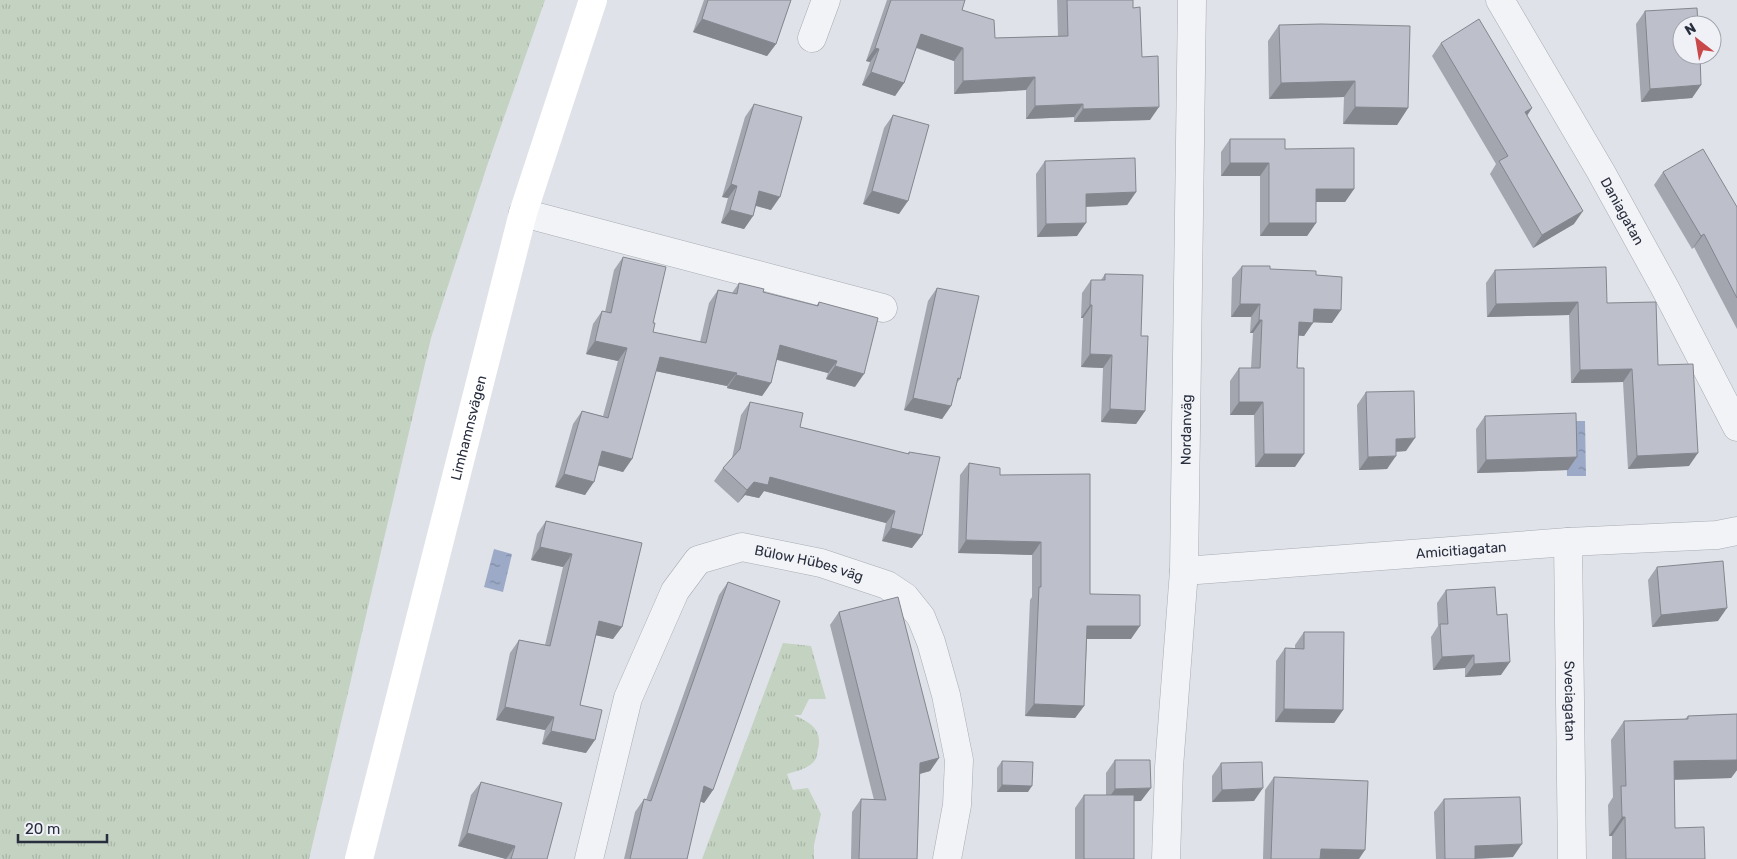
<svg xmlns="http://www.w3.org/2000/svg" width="1737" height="859" font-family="Rubik,sans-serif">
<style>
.grass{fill:url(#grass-tufts)}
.water{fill:url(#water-ripples)}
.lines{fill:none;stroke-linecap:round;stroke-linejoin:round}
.street-casing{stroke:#a8acb5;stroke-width:29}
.street{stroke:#f2f3f6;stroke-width:28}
.secondary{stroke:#fff;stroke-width:28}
.wall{fill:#a3a5af}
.shaded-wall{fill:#84868e}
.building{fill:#bdc0cb;stroke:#84868e}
.labels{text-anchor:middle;stroke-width:4.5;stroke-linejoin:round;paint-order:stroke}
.street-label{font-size:14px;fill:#292e3f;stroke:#eff1f6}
</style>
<defs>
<pattern id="grass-tufts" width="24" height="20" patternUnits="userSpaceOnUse" patternTransform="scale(1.25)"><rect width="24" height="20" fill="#c3d2c1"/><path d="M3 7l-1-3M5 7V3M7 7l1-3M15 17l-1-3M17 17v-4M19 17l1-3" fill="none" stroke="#a8b5a7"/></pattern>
<pattern id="water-ripples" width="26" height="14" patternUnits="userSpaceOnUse" patternTransform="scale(1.25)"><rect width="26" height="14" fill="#9caac7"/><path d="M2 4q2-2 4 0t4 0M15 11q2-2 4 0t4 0" fill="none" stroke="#7f8ba3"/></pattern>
</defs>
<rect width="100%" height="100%" fill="#dfe2e8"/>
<path class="grass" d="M0 0H545L487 166 431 338 309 859H0Z
M783 643 811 646 826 699H809L801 715H794C809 722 823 729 818 749 817 752 817 758 815 760 809 769 796 771 787 774L793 790 808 788 821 814 814 845V859H702Z"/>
<path class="water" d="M1566 421H1585L1586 476H1567Z
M494 549 512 554 503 592 484 587Z"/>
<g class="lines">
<g class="street-casing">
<g id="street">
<path id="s1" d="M1500 0 1601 172 1665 288 1737 427"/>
<path d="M812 38 826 0"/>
<path d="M523 213 883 308"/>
<path id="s2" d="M1568 542 1572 859"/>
<path id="s3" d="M1184 571 1568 542 1717 535 1737 531"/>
<path id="s4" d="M589 859 628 698 675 591 698 560 742 547 821 563 887 585 905 597 921 617 931 642 946 695 959 760 957 805 947 859"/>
<path id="s5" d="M1166 859 1169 767 1184 571 1192 0"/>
</g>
</g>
<use href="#street" class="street"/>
<path class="secondary" id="s6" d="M359 859 523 213 593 0"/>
</g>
<path class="wall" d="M704 0H791L776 44 767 56 693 32Z
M886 0H965L962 10 995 38 1058 36 1057 0H1133V8L1142 57 1150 120 1074 122V117L1026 119V90L954 94V61L916 48 904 83 895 96 862 85 870 62 866 61 887 0Z
M1645 11 1701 85 1692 98 1641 102 1636 24Z
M1279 25 1408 108 1397 125 1343 124 1344 97 1269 99 1268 41Z
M1441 43 1532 108 1527 116 1574 224 1533 248 1490 174 1496 164 1432 56Z
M754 104 771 210 756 206 753 216 744 229 721 223 728 198 722 197 745 117Z
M893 115 899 214 863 204 884 128Z
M1230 139 1285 149 1354 189 1345 202H1316V223L1307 236H1260V176H1221V152Z
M1045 161 1136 192 1127 205 1086 207 1077 236 1037 237 1036 174Z
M1663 172 1737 207V329L1694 247 1692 249 1654 185Z
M623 257 653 323V332L700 342 709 303 718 290 732 293 739 283 763 292 816 306 819 302 855 387 826 379 828 373 777 360 771 383 762 396 727 388V386L656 371 632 459 623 472 599 465 585 495 555 487 573 424 582 411 603 416 618 361 586 354 593 324 602 311 605 312 614 270Z
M1242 266 1316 275 1332 323 1313 322 1304 336 1298 335 1295 467H1255L1254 415H1230V381L1239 368H1251L1253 333H1250L1251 317H1231L1232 278Z
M1495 270 1607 303 1658 365 1689 466 1628 469 1623 382 1571 383 1569 315 1487 317 1486 283Z
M1105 274 1141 336 1145 411 1136 424 1101 422 1103 368 1081 367 1083 318H1081L1082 293 1091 280H1101Z
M937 288 960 379 957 383 951 406 942 419 904 410 928 301Z
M1366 392 1406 451 1396 452 1387 469 1359 470 1357 405Z
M750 402 800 427 908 454 909 452 912 548 882 541 886 523 764 491 759 498 745 495 738 503 714 481 723 468 732 458 741 415Z
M1485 416 1568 470 1477 473 1476 429Z
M969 463 1000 475 1090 594 1131 639H1087L1084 706 1075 718 1025 716 1030 600 1032 597V555L958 553 960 475Z
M546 521 642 543 613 639 596 635 580 705 586 753 542 744 545 730 496 720 510 653 519 640 545 645 563 567 531 560 537 534Z
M1657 567 1718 621 1652 627 1648 580Z
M728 582 713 790 704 803 700 801 687 859H624L635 812 644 799 646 800 719 595Z
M1446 590 1501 675 1465 677V668L1433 670 1431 637 1438 626 1437 603Z
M839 612 939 758 930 771 920 774 917 859H851L852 812 861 799 874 800 830 625Z
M1304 632 1343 710 1334 723 1275 722 1276 661 1285 648 1295 649V645Z
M1737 714V770L1731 778 1674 780 1675 828 1705 859H1612V836H1609L1608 805 1613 797 1611 740 1624 721 1685 719 1688 716Z
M1115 760 1141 801H1134V859H1075V808L1084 795H1106V773Z
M1002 761 1028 792H997V768Z
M1221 763 1254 801 1212 802V776Z
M1274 777 1359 859H1263L1265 790Z
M481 782 547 859H506L458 846 471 795Z
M1444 799 1513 857 1475 859H1436L1434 812Z"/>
<path class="shaded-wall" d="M702 19 776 44 767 56 693 32Z
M921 34 963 48 954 61 912 46Z
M875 48 879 49 870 62 866 61Z
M871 72 904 83 895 96 862 85Z
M1035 77 1026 90 954 94 963 81Z
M1355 81 1344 97 1269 99 1281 83Z
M1701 85 1692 98 1641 102 1650 89Z
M1083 104 1074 117 1026 119 1035 106Z
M1159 107 1150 120 1074 122 1083 109Z
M1355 107 1408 108 1397 125 1343 124Z
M1532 108 1523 121 1525 112Z
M1230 163H1269L1260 176H1221Z
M731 184 737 186 728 198 722 197Z
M1316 189H1354L1345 202H1307Z
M759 191 780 197 771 210 750 204Z
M872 191 908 201 899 214 863 204Z
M1136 192 1127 205 1077 207 1086 194Z
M730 210 753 216 744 229 721 223Z
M1583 211 1574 224 1533 248 1542 235Z
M1086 223 1077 236 1037 237 1046 224Z
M1269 223H1316L1307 236H1260Z
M1704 234 1694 247 1692 249 1701 236Z
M1578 302 1569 315 1487 317 1496 304Z
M1240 304H1260L1251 317H1231Z
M1090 305H1092L1083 318H1081Z
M1314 309 1341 310 1332 323 1305 322Z
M1259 320H1262L1253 333H1250Z
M1299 322 1313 323 1304 336 1290 335Z
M595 341 627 348 618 361 586 354Z
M780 345 837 361 828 373 771 358Z
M1090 354 1112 355 1103 368 1081 367Z
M660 357 737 373 727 386 650 370Z
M835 366 864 374 855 387 826 379Z
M1632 369 1623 382 1571 383 1580 370Z
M736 375 771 383 762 396 727 388Z
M913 398 951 406 942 419 904 410Z
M1239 402H1263L1254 415H1230Z
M1110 409 1145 411 1136 424 1101 422Z
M1415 438 1406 451 1387 452 1396 439Z
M602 451 632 459 623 472 593 464Z
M1698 453 1689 466 1628 469 1637 456Z
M1264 454H1304L1295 467H1255Z
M1396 456 1387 469 1359 470 1368 457Z
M1577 457 1568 470 1477 473 1486 460Z
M564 474 594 482 585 495 555 487Z
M770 477 895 511 886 523 764 491 759 498 745 495 738 503 747 490 754 482Z
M891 528 922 535 912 548 882 541Z
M966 540 1041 542 1032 555 958 553Z
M540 547 572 554 563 567 531 560Z
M1727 608 1718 621 1652 627 1661 615Z
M599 621 622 627 613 639 590 634Z
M1087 626H1140L1131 639H1078Z
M1474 655 1465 668 1433 670 1442 657Z
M1510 662 1501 675 1465 677 1474 664Z
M1034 704 1084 706 1075 718 1025 716Z
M505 707 554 717 545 730 496 720Z
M1284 709 1343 710 1334 723 1275 722Z
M551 731 595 740 586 753 542 744Z
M939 758 930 771 911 776 920 763Z
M1737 760V770L1731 778 1660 780 1674 761Z
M1002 785 1032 786 1028 792H997Z
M704 786 713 790 704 803 695 799Z
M1151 788 1141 801 1106 802 1115 789Z
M1263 788 1254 801 1212 802 1222 790Z
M1622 817H1625L1612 836H1609Z
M467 833 515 846 506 859 458 846Z
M1522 844 1513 857 1466 859 1475 846Z
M1321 849 1365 850 1359 859H1314Z"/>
<path class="building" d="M708 0H791L776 44 702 19Z
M891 0H965L962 10 994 20 995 38 1068 36 1067 0H1133V8L1140 7 1142 57 1158 56 1159 107 1083 109V104L1035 106V77L963 81V48L921 34 904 83 871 72 879 49 875 48Z
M1697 8 1698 25H1682V55H1700L1701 85 1650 89 1645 11Z
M1479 19 1532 108 1525 112 1583 211 1542 235 1499 161 1508 156 1441 43Z
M1321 24 1410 26 1408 108 1355 107V81L1281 83 1279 25Z
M754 104 802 117 780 197 759 191 753 216 730 210 737 186 731 184Z
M893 115 929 125 908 201 872 191Z
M1230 139H1285V149L1354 148V189H1316V223H1269V163H1230Z
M1703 149 1737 207V298L1704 234 1701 236 1663 172Z
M1135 158 1136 192 1086 194V223L1046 224 1045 161Z
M623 257 666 267 653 323H655L653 332 706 343 718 290 737 294 739 283 764 289 763 292 818 306 819 302 878 318 864 374 835 366 837 361 780 345 771 383 736 375 737 373 660 357 632 459 602 451 594 482 564 474 582 411 608 418 627 348 595 341 602 311 611 313Z
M1242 266H1270V269L1316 271V275L1342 277 1341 310 1314 309 1313 323 1299 322 1297 368H1304V454H1264L1263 402H1239V368H1260L1262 320H1259L1260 304H1240Z
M1606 267 1607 303 1656 302 1658 365 1693 364 1698 453 1637 456 1632 369 1580 370 1578 302 1496 304 1495 270Z
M1105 274 1143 275 1141 336H1148L1145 411 1110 409 1112 355 1090 354 1092 305H1090L1091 280H1105Z
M937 288 979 296 960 379 958 378 951 406 913 398Z
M1414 391 1415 438 1396 439V456L1368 457 1366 392Z
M750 402 803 413 800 427 909 454V452L940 457 922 535 891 528 895 511 770 477 768 485 754 482 747 490 723 468 740 449Z
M1576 413 1577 457 1486 460 1485 416Z
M969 463 1000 468V475L1090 474V594L1140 595V626H1087L1084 706 1034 704 1039 587H1041V542L966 540Z
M546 521 642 543 622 627 599 621 580 705 602 710 595 740 551 731 554 717 505 707 519 640 550 646 572 554 540 547Z
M1723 561 1727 608 1661 615 1657 567Z
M728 582 780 601 713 790 704 786 687 859H630L644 799 651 801Z
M1495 587 1497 615 1507 614 1510 662 1474 664V655L1442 657 1440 624H1448L1446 590Z
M898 597 939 758 920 763 917 859H859L861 799 886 800 839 612Z
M1304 632H1344L1343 710 1284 709 1285 648 1304 649Z
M1737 714V760L1674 761 1675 828 1704 827 1705 859H1626L1625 817H1622L1621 786H1626L1624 721 1688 719V716Z
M1115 760H1150L1151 788 1115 789Z
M1002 761 1033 762 1032 786 1002 785Z
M1262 762 1263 788 1222 790 1221 763Z
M1274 777 1368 781 1365 850 1321 849 1320 859H1271Z
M481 782 562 803 547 859H511L515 846 467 833Z
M1084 795H1134V859H1084Z
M1520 797 1522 844 1475 846V859H1445L1444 799Z"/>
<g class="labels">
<g class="street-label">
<text dy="5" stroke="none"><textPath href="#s1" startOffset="244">Daniagatan</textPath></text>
<text dy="5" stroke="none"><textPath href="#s6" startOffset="445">Limhamnsvägen</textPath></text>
<text dy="5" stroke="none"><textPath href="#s5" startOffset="430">Nordanväg</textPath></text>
<text dy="5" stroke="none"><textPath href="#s3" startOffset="278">Amicitiagatan</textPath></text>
<text dy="5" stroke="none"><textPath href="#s4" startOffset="436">Bülow Hübes väg</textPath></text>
<text dy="5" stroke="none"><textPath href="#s2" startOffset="159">Sveciagatan</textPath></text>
</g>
</g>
<g transform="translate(1697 40) rotate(329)"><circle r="24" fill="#eff1f6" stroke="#a0a3ad"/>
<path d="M0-4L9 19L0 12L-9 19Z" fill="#c9494a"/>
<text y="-8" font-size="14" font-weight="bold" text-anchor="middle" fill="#292e3f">N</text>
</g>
<path d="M18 834v8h89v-8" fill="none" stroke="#292e3f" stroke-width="2.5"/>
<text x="25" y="834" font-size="15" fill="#292e3f" stroke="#eff1f6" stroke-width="4" paint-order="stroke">20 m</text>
</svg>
